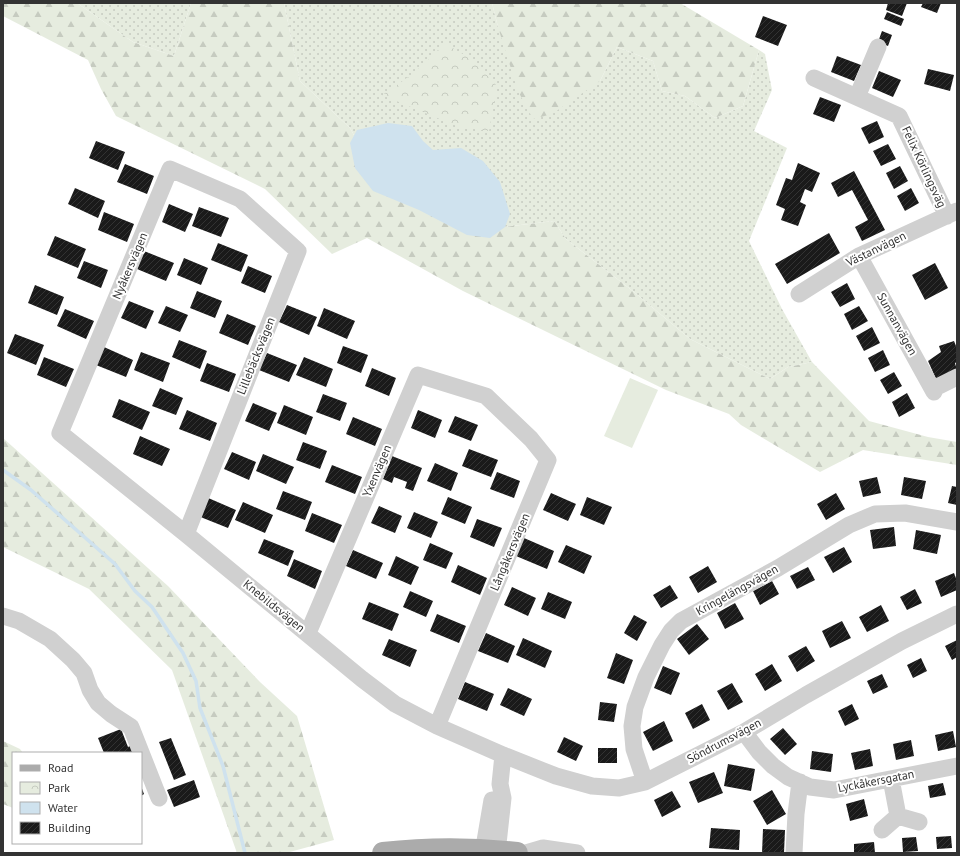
<svg xmlns="http://www.w3.org/2000/svg" width="960" height="856" font-family="'PT Sans',sans-serif">
<style>
.grass{fill:url(#grass-dots)}
.forest{fill:url(#forest-firs)}
.park{fill:url(#park-crowns)}
.garden{fill:#e6ecdf}
.water{fill:#cfe2ee}
.lines{fill:none;stroke-linecap:round;stroke-linejoin:round}
.stream{stroke:#cfe2ee;stroke-width:3.5}
.building{fill:url(#building-hatch)}
.minor{stroke:#d0d0d0;stroke-width:17}
.major{stroke:#ababab;stroke-width:22}
.labels{text-anchor:middle;stroke-width:4;stroke-linejoin:round;paint-order:stroke}
.street-label{font-size:12px;fill:#333;stroke:#fff}
</style>
<defs>
<pattern id="grass-dots" width="8" height="8" patternUnits="userSpaceOnUse"><rect width="8" height="8" fill="#e6ecdf"/><path d="M2 2h.1M6 6h.1" fill="none" stroke="#c6cbc0" stroke-width="1.8" stroke-linecap="round"/></pattern>
<pattern id="forest-firs" width="22" height="20" patternUnits="userSpaceOnUse"><rect width="22" height="20" fill="#e6ecdf"/><path d="M5 1l3.5 6h-7zM16 11l3.5 6h-7z" fill="#c6cbc0"/></pattern>
<pattern id="park-crowns" width="20" height="18" patternUnits="userSpaceOnUse"><rect width="20" height="18" fill="#e6ecdf"/><path d="M2 6a3 3 0 1 1 6 0M12 15a3 3 0 1 1 6 0" fill="none" stroke="#c6cbc0"/></pattern>
<pattern id="building-hatch" width="6" height="6" patternUnits="userSpaceOnUse"><rect width="6" height="6" fill="#1a1a1a"/><path d="M-1 1l2-2M0 6l6-6M5 7l2-2" fill="none" stroke="#333"/></pattern>
</defs>
<rect width="100%" height="100%" fill="#fff"/>
<path class="grass" d="M77 3H191L174 56 133 42Z
M284 3H492L498 27 600 81 617 47 653 61 662 91 685 96 715 118 743 106 759 50 765 54 772 90 754 131 787 148 749 241 782 309 812 362 788 367 770 379 690 339 634 292 566 239 554 221 488 229 378 179 350 128 300 81Z"/>
<path class="forest" d="M3 3H77L133 42 174 56 191 3H284L300 81 350 128 378 179 488 229 554 221 566 239 634 292 690 339 770 379 788 367 812 362 869 421 928 437 957 442V465L863 450 820 472 741 425 729 414 666 390 463 291 367 238 332 254 265 189 116 116 101 89 88 60 3 16Z
M492 3H680L759 50 743 106 715 118 685 96 662 91 653 61 617 47 600 81 552 114 533 119 518 91 498 27Z
M3 438 168 586 260 682 297 716 334 840 286 853H237L172 670 89 589 3 547Z
M3 741 20 749 23 753H13V808L3 804Z"/>
<path class="park" d="M444 43 473 60 497 86 489 131 459 127 382 95C406 80 426 64 444 43Z"/>
<path class="garden" d="M630 378 658 390 632 448 604 436Z"/>
<path class="water" d="M388 123 412 126 423 141 433 150 461 148 483 161 500 182 510 214 505 227 490 238 467 235 419 210 373 191 355 168 350 143 357 130Z"/>
<g class="lines">
<path class="stream" d="M3 470 31 490 115 564 135 591 152 607 183 653 196 681 200 708 223 766 245 853"/>
</g>
<path class="building" d="M888 3H907L902 16 886 10Z
M923 3H941L937 13 921 7Z
M887 12 904 19 901 26 884 19Z
M763 16 787 25 778 46 755 37Z
M882 31 892 35 888 46 878 42Z
M837 56 861 65 854 81 831 72Z
M928 69 954 75 950 91 924 84Z
M879 71 901 80 893 97 872 88Z
M820 97 841 105 834 122 813 114Z
M877 121 884 137 869 144 861 128Z
M96 141 125 152 118 170 89 158Z
M888 144 896 159 881 166 873 151Z
M798 163 820 173 812 192 805 189 800 202 806 205 798 226 781 220 785 209 776 205 786 178 792 180Z
M125 164 154 176 147 194 117 182Z
M900 166 908 181 894 189 886 173Z
M854 171 885 230 862 241 855 227 868 220 852 190 838 197 831 183Z
M75 188 105 201 98 218 68 204Z
M911 188 919 203 905 211 897 196Z
M169 204 193 214 185 232 162 222Z
M199 207 229 218 221 237 192 226Z
M104 212 134 224 127 242 98 230Z
M829 233 840 253 787 284 775 264Z
M55 236 86 249 78 268 47 255Z
M218 243 248 255 241 272 211 260Z
M144 251 174 263 166 281 137 269Z
M184 258 208 268 201 285 177 275Z
M84 261 108 270 101 288 77 278Z
M935 263 948 288 925 300 912 275Z
M248 266 272 276 265 293 241 283Z
M847 283 855 299 840 307 831 292Z
M35 285 64 297 57 315 28 303Z
M197 291 222 301 215 318 190 308Z
M129 301 154 311 146 329 121 318Z
M287 305 317 317 309 335 279 322Z
M166 306 188 315 180 332 158 323Z
M859 306 868 321 852 330 844 314Z
M324 308 355 321 347 339 317 326Z
M65 309 94 321 86 339 57 326Z
M227 314 256 326 248 345 219 333Z
M872 327 880 343 864 351 856 336Z
M15 334 44 345 36 365 7 353Z
M179 340 207 351 200 369 172 357Z
M954 341 956 346 957 345V362L955 363 957 370 937 381 928 361 941 352 939 346Z
M343 346 368 355 361 373 337 363Z
M104 347 133 360 126 377 96 365Z
M883 350 890 365 875 372 868 358Z
M141 352 170 363 163 382 134 370Z
M267 353 297 365 289 382 259 370Z
M44 357 74 369 66 387 37 375Z
M304 357 333 369 326 387 296 375Z
M207 363 236 374 229 392 200 381Z
M372 368 396 378 389 396 365 386Z
M894 372 902 386 888 394 880 380Z
M160 388 183 398 176 415 152 406Z
M907 393 915 408 899 417 892 402Z
M323 394 347 403 340 421 316 412Z
M119 399 150 412 142 430 112 417Z
M253 403 277 413 269 431 245 421Z
M284 405 313 417 306 435 277 423Z
M187 410 217 423 210 441 179 429Z
M418 410 442 420 435 438 411 428Z
M455 416 478 425 471 441 448 432Z
M353 417 382 429 375 446 346 434Z
M140 436 170 449 162 466 133 454Z
M303 442 327 451 320 469 296 460Z
M469 449 498 460 491 477 462 466Z
M232 452 256 462 249 480 224 469Z
M263 454 294 467 286 484 256 471Z
M392 456 422 468 413 491 405 488 407 482 394 477 392 483 383 479Z
M435 463 458 473 451 491 427 481Z
M332 465 362 477 355 494 325 482Z
M497 472 520 481 514 498 490 489Z
M877 477 881 493 863 497 859 481Z
M904 477 926 481 922 499 901 495Z
M952 486 957 487V505L948 503Z
M283 491 312 502 305 520 276 509Z
M551 493 576 504 568 521 543 510Z
M836 493 845 509 826 520 817 504Z
M206 497 236 510 228 528 198 516Z
M448 497 472 507 465 524 441 514Z
M587 497 612 507 604 525 580 515Z
M243 502 273 515 265 533 235 520Z
M379 506 402 516 395 533 371 523Z
M414 512 438 522 431 538 407 528Z
M312 513 342 525 334 543 305 531Z
M477 519 502 528 494 547 470 537Z
M894 527 896 546 873 549 870 530Z
M916 530 941 535 937 554 913 549Z
M524 538 554 551 547 569 516 556Z
M264 539 294 551 288 566 258 553Z
M430 543 453 553 446 569 423 560Z
M566 545 592 556 584 574 558 562Z
M844 547 852 562 833 573 824 557Z
M353 550 383 563 376 579 346 566Z
M396 556 419 567 411 585 388 575Z
M294 559 322 571 315 589 287 576Z
M458 565 487 578 480 595 451 582Z
M708 566 717 582 698 593 689 577Z
M808 567 815 580 797 589 790 576Z
M954 573 957 581V590L941 597 935 581Z
M772 581 779 594 760 605 753 591Z
M670 585 678 598 661 608 653 595Z
M512 587 536 598 528 616 504 605Z
M915 589 922 603 907 610 900 597Z
M410 591 433 601 426 617 403 607Z
M548 592 572 602 565 619 541 609Z
M369 602 399 614 392 631 362 619Z
M735 603 744 619 725 629 717 613Z
M881 605 889 621 867 632 859 617Z
M437 614 466 626 459 643 430 631Z
M634 615 647 622 637 641 624 633Z
M842 621 851 638 830 648 822 631Z
M697 624 709 639 689 655 677 639Z
M486 633 515 646 508 663 478 651Z
M523 638 552 651 545 668 516 655Z
M389 639 417 650 410 667 382 655Z
M957 640V657L952 660 945 646Z
M806 646 815 661 797 672 788 656Z
M616 653 633 660 624 684 607 678Z
M921 658 927 671 913 678 907 665Z
M772 664 782 681 765 691 755 674Z
M663 666 680 673 671 695 654 688Z
M882 674 888 687 873 694 867 681Z
M465 682 494 694 487 711 458 699Z
M732 683 743 702 728 710 717 691Z
M508 688 532 699 524 716 500 705Z
M600 702 617 704 614 722 598 720Z
M702 704 710 720 693 729 685 713Z
M852 704 859 719 845 726 838 711Z
M664 721 673 741 653 751 643 732Z
M783 728 797 744 785 755 770 739Z
M121 729 128 747 132 745 135 753H104L98 738Z
M953 731 956 747 938 751 935 735Z
M564 737 583 746 576 761 557 752Z
M171 738 186 775 174 780 159 742Z
M911 740 914 756 896 760 893 744Z
M598 748H617V763H598Z
M870 749 873 766 855 770 851 753Z
M812 751 833 754 831 772 810 769Z
M728 764 755 769 751 791 724 786Z
M714 772 723 793 698 803 689 782Z
M194 780 200 797 174 807 167 790Z
M943 783 946 795 930 798 928 786Z
M141 786 144 794 141 796Z
M772 790 786 814 767 825 753 801Z
M672 791 681 807 662 817 654 800Z
M864 799 868 816 850 821 846 804Z
M711 828 740 830 739 850 709 848Z
M763 829 785 830 784 853H762Z
M951 836 952 848 937 849 936 837Z
M916 837 918 851 903 852 902 838Z
M874 842 875 853H854V844Z"/>
<g class="lines">
<path class="minor" d="M814 78 899 116 947 216
M857 97 878 47
M859 256 934 392
M799 294 859 256 957 211
M933 389 957 377
M186 534 298 251 240 199 170 169 60 433 186 534 362 679 395 704 437 726 503 755
M3 616 19 621 50 639 73 660 84 673 90 690 98 703 111 714 131 727 159 798
M308 633 418 375 486 396 531 439 548 460 437 726
M744 732 759 752 773 766 788 777 810 787 834 790 957 766
M891 779 898 816 919 822
M645 782 634 749 632 726 635 707 646 677 662 645 671 631 681 621 778 568 849 525 875 514 905 513 957 522
M882 830 898 816
M483 853 492 800
M497 853 503 798 500 784 503 755 556 776 592 786 619 788 645 782 744 732 806 695 902 641 957 614
M526 853 543 848 577 853
M794 853 796 814 800 782"/>
<path class="major" d="M383 853C428 848 472 848 517 853"/>
</g>
<g class="labels">
<g class="street-label">
<text transform="translate(924 167) rotate(65)" y="4">Felix Körlingsväg</text>
<text transform="translate(876 249) rotate(-26)" y="4">Västanvägen</text>
<text transform="translate(130 266) rotate(-67)" y="4">Nyåkersvägen</text>
<text transform="translate(897 324) rotate(61)" y="4">Sunnanvägen</text>
<text transform="translate(256 356) rotate(-68)" y="4">Lillebäcksvägen</text>
<text transform="translate(377 471) rotate(-67)" y="4">Yxenvägen</text>
<text transform="translate(510 552) rotate(-67)" y="4">Långåkersvägen</text>
<text transform="translate(737 590) rotate(-29)" y="4">Kringelängsvägen</text>
<text transform="translate(274 606) rotate(39)" y="4">Knebildsvägen</text>
<text transform="translate(724 741) rotate(-28)" y="4">Söndrumsvägen</text>
<text transform="translate(876 781) rotate(-11)" y="4">Lyckåkersgatan</text>
</g>
</g>
<rect width="960" height="856" fill="none" stroke="#333333" stroke-width="8"/>
<rect x="12" y="752" width="130" height="92" fill="#ffffff" stroke="#adadad"/>
<rect x="20" y="765" width="20" height="6" fill="#ababab" stroke="#adadad"/>
<text x="48" y="772" font-size="12" fill="#333333">Road</text>
<rect x="20" y="782" width="20" height="12" fill="url(#park-crowns)" stroke="#adadad"/>
<text x="48" y="792" font-size="12" fill="#333333">Park</text>
<rect x="20" y="802" width="20" height="12" fill="#cfe2ee" stroke="#adadad"/>
<text x="48" y="812" font-size="12" fill="#333333">Water</text>
<rect x="20" y="822" width="20" height="12" fill="url(#building-hatch)" stroke="#adadad"/>
<text x="48" y="832" font-size="12" fill="#333333">Building</text>
</svg>
